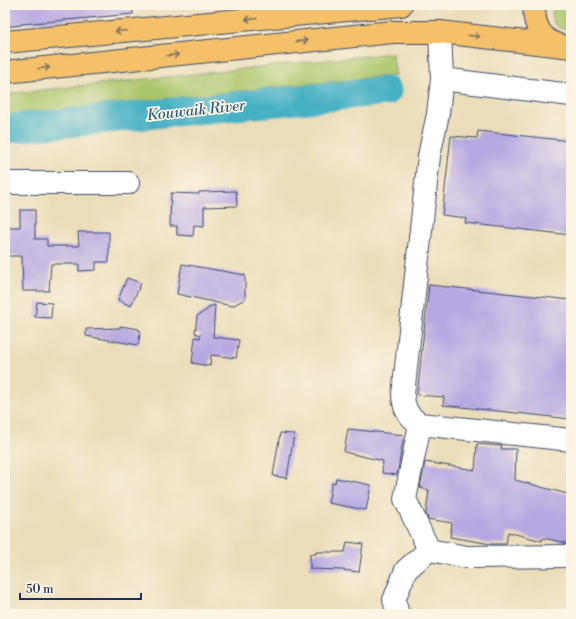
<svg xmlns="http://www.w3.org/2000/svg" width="576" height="619" font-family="'Libre Bodoni',serif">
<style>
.green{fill:#acc66c;stroke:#647a65}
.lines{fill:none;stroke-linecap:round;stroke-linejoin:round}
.river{stroke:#46b1c4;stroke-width:29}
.building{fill:#b5a7e1}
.minor-casing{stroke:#3a496c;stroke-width:24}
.major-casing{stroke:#3a496c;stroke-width:24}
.minor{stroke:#fff;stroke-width:22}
.major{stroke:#f4c16a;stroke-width:22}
.oneway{stroke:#7d7163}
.labels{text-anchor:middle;stroke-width:3.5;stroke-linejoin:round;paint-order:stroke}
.water-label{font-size:15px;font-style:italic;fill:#2a5c82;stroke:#fcf5e5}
</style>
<rect width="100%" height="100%" fill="#fcf5e5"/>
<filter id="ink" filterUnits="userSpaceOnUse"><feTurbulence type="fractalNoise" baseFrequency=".025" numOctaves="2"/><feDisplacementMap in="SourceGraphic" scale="8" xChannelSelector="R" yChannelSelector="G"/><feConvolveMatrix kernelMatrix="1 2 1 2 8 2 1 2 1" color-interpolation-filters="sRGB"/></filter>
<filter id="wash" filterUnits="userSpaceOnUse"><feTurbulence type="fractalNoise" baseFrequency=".012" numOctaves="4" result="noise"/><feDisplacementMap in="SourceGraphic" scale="16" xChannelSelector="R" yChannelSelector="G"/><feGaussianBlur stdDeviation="0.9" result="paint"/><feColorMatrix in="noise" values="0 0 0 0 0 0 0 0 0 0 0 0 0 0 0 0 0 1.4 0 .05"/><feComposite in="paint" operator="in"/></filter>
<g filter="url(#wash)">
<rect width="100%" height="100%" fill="#ebddb9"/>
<path class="green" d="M557 5H571V30L559 28C551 22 549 12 557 5Z
M392 53 396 75 5 115V94Z"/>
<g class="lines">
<path class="river" d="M5 129 387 91"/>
</g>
<g id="blocks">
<path class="building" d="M5 5H133V14L21 24V25L5 27Z
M478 131 571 141V235L465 223 466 218 442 215 451 136 477 138Z
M236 191 237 206 204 207V226L194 225 193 236 177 235V226H170L171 193 199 194V192Z
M20 210H35V239H47V246H79L78 232H109V262H96V270L79 271V264H51L49 291H23L22 256H5V227H20Z
M182 264 245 275V299L232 306 177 294Z
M127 278 141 283 131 306 118 300Z
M429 285 571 300V419L443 405 444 397 417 395Z
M37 302 52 303 51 318 35 317Z
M215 305 213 337 239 340 236 358 211 355 210 366 192 363 195 337 200 338 201 335 195 333 197 316 208 309 209 307Z
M120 326 139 329V331H141L138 345 86 336V329L120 328Z
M348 429 404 435 397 475 382 473 383 461 344 452Z
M280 433 294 434 287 478 273 476Z
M477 444 502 446 501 449H516L515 480 571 495V544L543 538 542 541 508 532 506 544H491L450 537 452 523 428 519 426 513 429 490 420 488 425 462 475 470Z
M336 478 371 485 366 510 328 503 332 483H335Z
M347 542 363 544 359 572 342 570 310 569V554H316V552H345Z"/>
</g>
</g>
<g filter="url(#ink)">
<use href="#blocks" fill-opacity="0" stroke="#3a496c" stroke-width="1"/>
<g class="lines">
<g class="minor-casing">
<path id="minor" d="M440 32 442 79 438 114 429 156 403 395C404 410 408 416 420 424L571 440
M442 79 571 95
M5 183H128
M429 550 467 557 571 556
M398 614 394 600 406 570 429 550 405 499 420 424"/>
</g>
<g class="major-casing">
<path id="major" d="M535 5C532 22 541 42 560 45
M5 42 401 5
M5 72 393 32H440L571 47"/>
</g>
<use href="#minor" class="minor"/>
<use href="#major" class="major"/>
</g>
<defs><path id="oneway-shaft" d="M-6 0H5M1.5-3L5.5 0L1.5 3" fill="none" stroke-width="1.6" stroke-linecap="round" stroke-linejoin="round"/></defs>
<g class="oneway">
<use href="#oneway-shaft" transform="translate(251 19) rotate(175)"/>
<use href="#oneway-shaft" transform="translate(121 31) rotate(175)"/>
<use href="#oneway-shaft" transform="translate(474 36) rotate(7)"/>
<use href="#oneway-shaft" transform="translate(302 41) rotate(-6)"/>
<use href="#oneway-shaft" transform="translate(173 55) rotate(-6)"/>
<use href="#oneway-shaft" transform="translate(44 68) rotate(-6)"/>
</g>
</g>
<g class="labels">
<g class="water-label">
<text transform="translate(196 110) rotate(-6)" y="5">Kouwaik River</text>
</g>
</g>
<rect width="576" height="619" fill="none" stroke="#fcf5e5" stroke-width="20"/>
<path d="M20 593v6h121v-6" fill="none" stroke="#1b2f5e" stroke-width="2"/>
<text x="26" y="593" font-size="12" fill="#1b2f5e" stroke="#fcf5e5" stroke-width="3" paint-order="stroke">50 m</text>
</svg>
